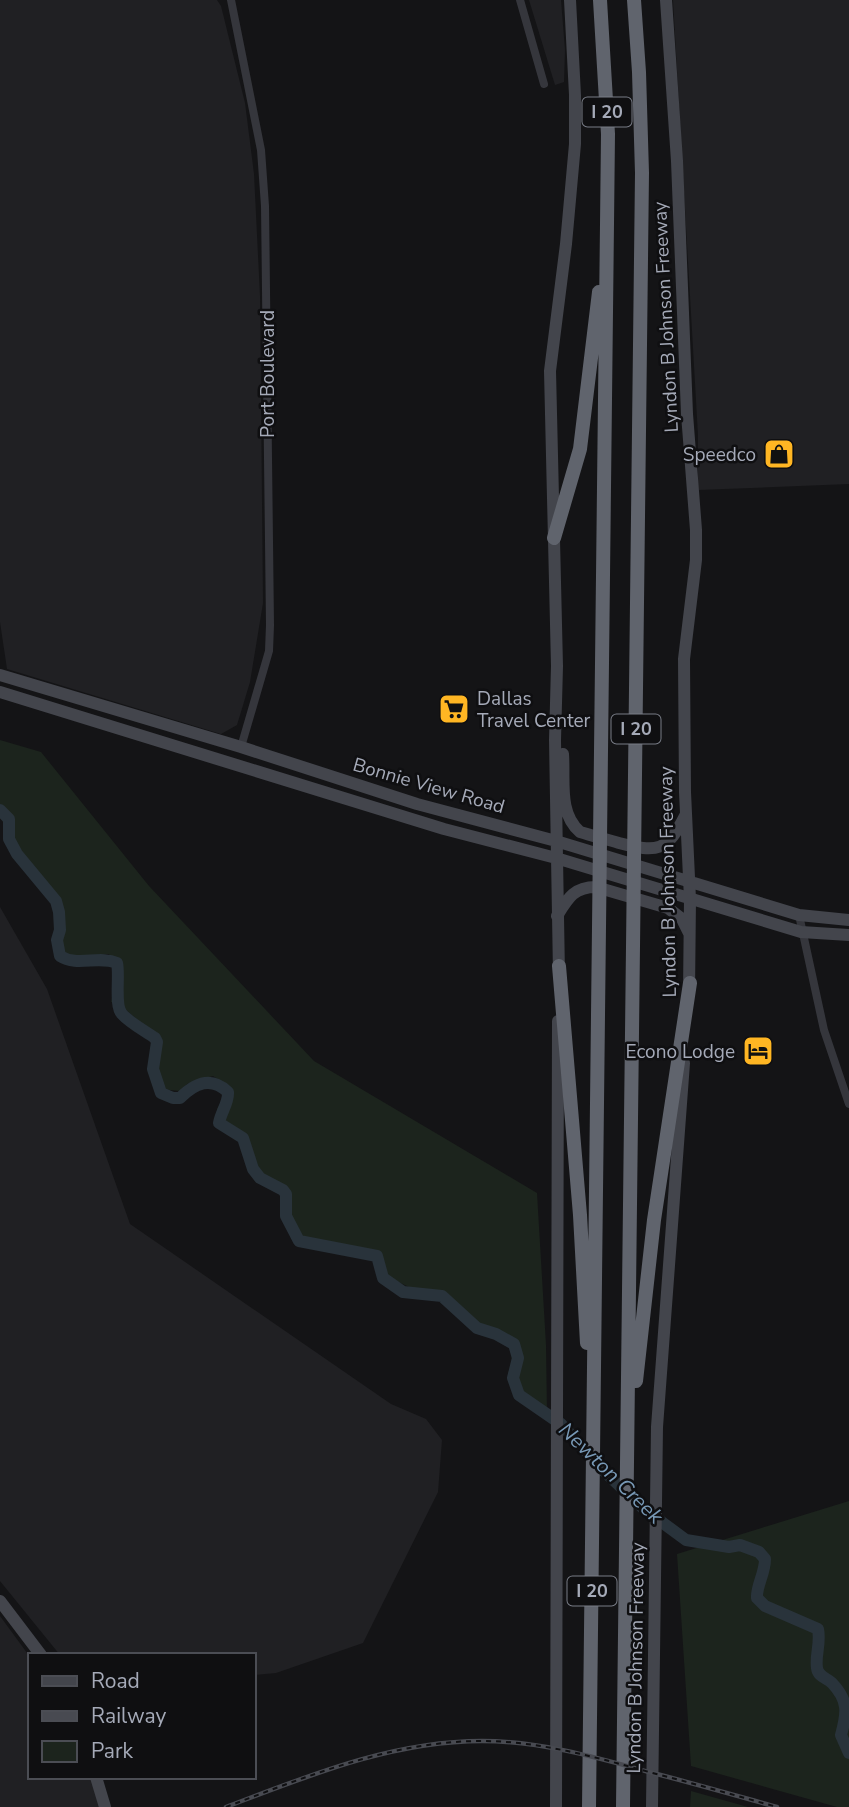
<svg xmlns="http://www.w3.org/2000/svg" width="849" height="1807" font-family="'Nunito Sans',sans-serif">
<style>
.built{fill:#202023}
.green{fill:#1c241d}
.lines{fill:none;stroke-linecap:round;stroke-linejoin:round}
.river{stroke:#29333b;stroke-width:12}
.street{stroke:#35363c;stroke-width:8}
.secondary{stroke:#43454c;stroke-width:12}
.highway{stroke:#60646d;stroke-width:14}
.rail-casing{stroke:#484a51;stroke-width:4.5}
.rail{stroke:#0f0f11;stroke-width:2;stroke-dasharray:5;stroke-linecap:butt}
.labels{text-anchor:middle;stroke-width:5;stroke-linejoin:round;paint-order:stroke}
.shield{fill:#0f0f11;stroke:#787c86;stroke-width:2}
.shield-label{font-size:18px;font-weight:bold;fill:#a5aab8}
.street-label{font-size:19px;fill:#a5aab8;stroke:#0f0f11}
.poi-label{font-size:19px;fill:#a5aab8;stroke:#0f0f11;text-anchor:end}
.water-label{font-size:21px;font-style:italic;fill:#7899b6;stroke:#0f0f11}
</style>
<rect width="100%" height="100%" fill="#141416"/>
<path class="built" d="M0 0H217L221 6 245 103 254 174 260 296 263 603 250 682 237 725 221 734 7 669 0 622Z
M529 0H561L565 50 564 82 555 85Z
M673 0H849V484L698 490V435Z
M0 907 47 989 130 1224 391 1404 426 1419 442 1440 438 1492 363 1643 276 1673 254 1675V1655H60L0 1581Z
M0 1616 30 1657V1777H91L102 1807H0Z"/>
<path class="green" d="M0 740 41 752 149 886 314 1061 537 1193 546 1345 547 1413 521 1392 511 1388 508 1373 512 1364 511 1344 501 1331 469 1320 441 1293 415 1290 378 1272 372 1252 334 1242 317 1244 299 1237 283 1215 284 1189 256 1172 245 1135 219 1121 217 1109 227 1092 224 1083 213 1076 187 1084 180 1091 160 1089 152 1070 154 1034 119 1004 111 1002 117 976 109 954 67 958 56 949V910L52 900 15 856 6 841 7 830 0 816Z
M849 1501V1807H837L691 1766 677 1554Z
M691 1791 748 1807H690Z"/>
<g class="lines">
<path class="river" d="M0 810 9 819V839L17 854 56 901 59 912 60 930 57 940 60 956C77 967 99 955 117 963 120 975 114 1006 122 1014 130 1023 145 1031 155 1038L157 1042 153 1069 161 1093 173 1098H180C195 1083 211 1076 228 1092 229 1102 221 1112 219 1123L243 1138 253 1169 260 1178 283 1190 286 1194V1216L299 1241 377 1256 383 1278 403 1292 442 1296 477 1328 496 1334 514 1344 518 1358 513 1378 519 1395 561 1424 605 1472 644 1509 686 1540 729 1547 740 1545 759 1552 765 1559C765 1574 756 1586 757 1598L765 1606 818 1629C821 1643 815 1655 817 1668 818 1677 827 1678 832 1683 849 1701 847 1713 841 1735L849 1753"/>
<path class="street" d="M231 0 261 150 265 206 270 625 269 651 241 747
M520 0 544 84
M799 915 824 1030 849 1104"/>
<path class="secondary" d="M666 0 677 161 687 414 696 530V560L684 659 685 792 690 899 689 992
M0 675 241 747 417 804 556 841 799 915 849 920
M0 692 444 829 556 858 801 932 849 935
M563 754C565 781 558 813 580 832 593 836 606 839 619 843 658 853 667 852 686 814
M557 916C568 898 574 887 596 887L668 908 682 919 689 933
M559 974 555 740 557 666 550 371 566 244 575 144V95L570 0
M0 1601 41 1655
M96 1777 105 1807
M556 1807 558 1021
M652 1807 657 1427 684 1063"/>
<path class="highway" d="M554 538 580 449 599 292
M559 966 580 1215 587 1343
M636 1381 654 1220 690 983
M589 1807 607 224 608 134 600 0
M623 1807 642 173 639 72 634 0"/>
<g class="rail-casing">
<path id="rail" d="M226 1807C308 1776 392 1741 482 1741 539 1741 595 1757 649 1772 692 1783 734 1795 777 1807"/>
</g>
<use href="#rail" class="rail"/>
</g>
<defs>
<g id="shop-square" transform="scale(1.575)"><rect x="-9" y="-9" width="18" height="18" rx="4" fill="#ffb623" stroke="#0f0f11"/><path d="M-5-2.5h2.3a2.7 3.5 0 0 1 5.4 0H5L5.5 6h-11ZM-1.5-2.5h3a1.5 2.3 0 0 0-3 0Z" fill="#111"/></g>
<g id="supermarket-square" transform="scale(1.575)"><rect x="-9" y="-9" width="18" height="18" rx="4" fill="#ffb623" stroke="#0f0f11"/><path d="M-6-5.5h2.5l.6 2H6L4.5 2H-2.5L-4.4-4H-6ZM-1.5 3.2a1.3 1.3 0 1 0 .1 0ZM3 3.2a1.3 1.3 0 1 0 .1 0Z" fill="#111"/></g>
<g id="hotel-square" transform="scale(1.575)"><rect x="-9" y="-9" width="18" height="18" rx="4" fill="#ffb623" stroke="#0f0f11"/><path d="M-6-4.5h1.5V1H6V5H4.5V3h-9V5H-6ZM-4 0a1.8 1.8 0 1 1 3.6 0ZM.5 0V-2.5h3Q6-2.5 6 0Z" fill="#111"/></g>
</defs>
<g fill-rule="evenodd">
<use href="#shop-square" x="779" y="454"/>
<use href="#supermarket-square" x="454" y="709"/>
<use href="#hotel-square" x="758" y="1051"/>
</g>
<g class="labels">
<g class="shield">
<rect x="582.5" y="97.5" width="49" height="29" rx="5"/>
<rect x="611.5" y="714.5" width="49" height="29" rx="5"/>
<rect x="567.5" y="1576.5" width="49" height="29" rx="5"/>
</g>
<g class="shield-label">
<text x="607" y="118">I 20</text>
<text x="636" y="735">I 20</text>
<text x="592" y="1597">I 20</text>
</g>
<g class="street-label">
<text transform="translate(665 317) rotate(-93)" y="7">Lyndon B Johnson Freeway</text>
<text transform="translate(267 374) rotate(-90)" y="7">Port Boulevard</text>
<text transform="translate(429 785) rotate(16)" y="7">Bonnie View Road</text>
<text transform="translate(667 882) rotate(-91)" y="7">Lyndon B Johnson Freeway</text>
<text transform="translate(635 1658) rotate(-89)" y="7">Lyndon B Johnson Freeway</text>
</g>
<g class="poi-label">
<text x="756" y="461">Speedco</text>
<text x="477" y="705" text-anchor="start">Dallas<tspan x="477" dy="22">Travel Center</tspan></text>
<text x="735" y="1058">Econo Lodge</text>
</g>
<g class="water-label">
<text transform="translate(611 1473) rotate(44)" y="7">Newton Creek</text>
</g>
</g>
<rect x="28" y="1653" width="228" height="126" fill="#0f0f11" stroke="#4b4d54" stroke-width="2"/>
<rect x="42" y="1676" width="35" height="10" fill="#43454c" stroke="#4b4d54" stroke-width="2"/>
<text x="91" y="1688" font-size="21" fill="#a5aab8">Road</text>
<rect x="42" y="1711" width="35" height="10" fill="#484a51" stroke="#4b4d54" stroke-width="2"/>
<text x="91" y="1723" font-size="21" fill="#a5aab8">Railway</text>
<rect x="42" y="1741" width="35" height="21" fill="#1c241d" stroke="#4b4d54" stroke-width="2"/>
<text x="91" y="1758" font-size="21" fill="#a5aab8">Park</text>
</svg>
